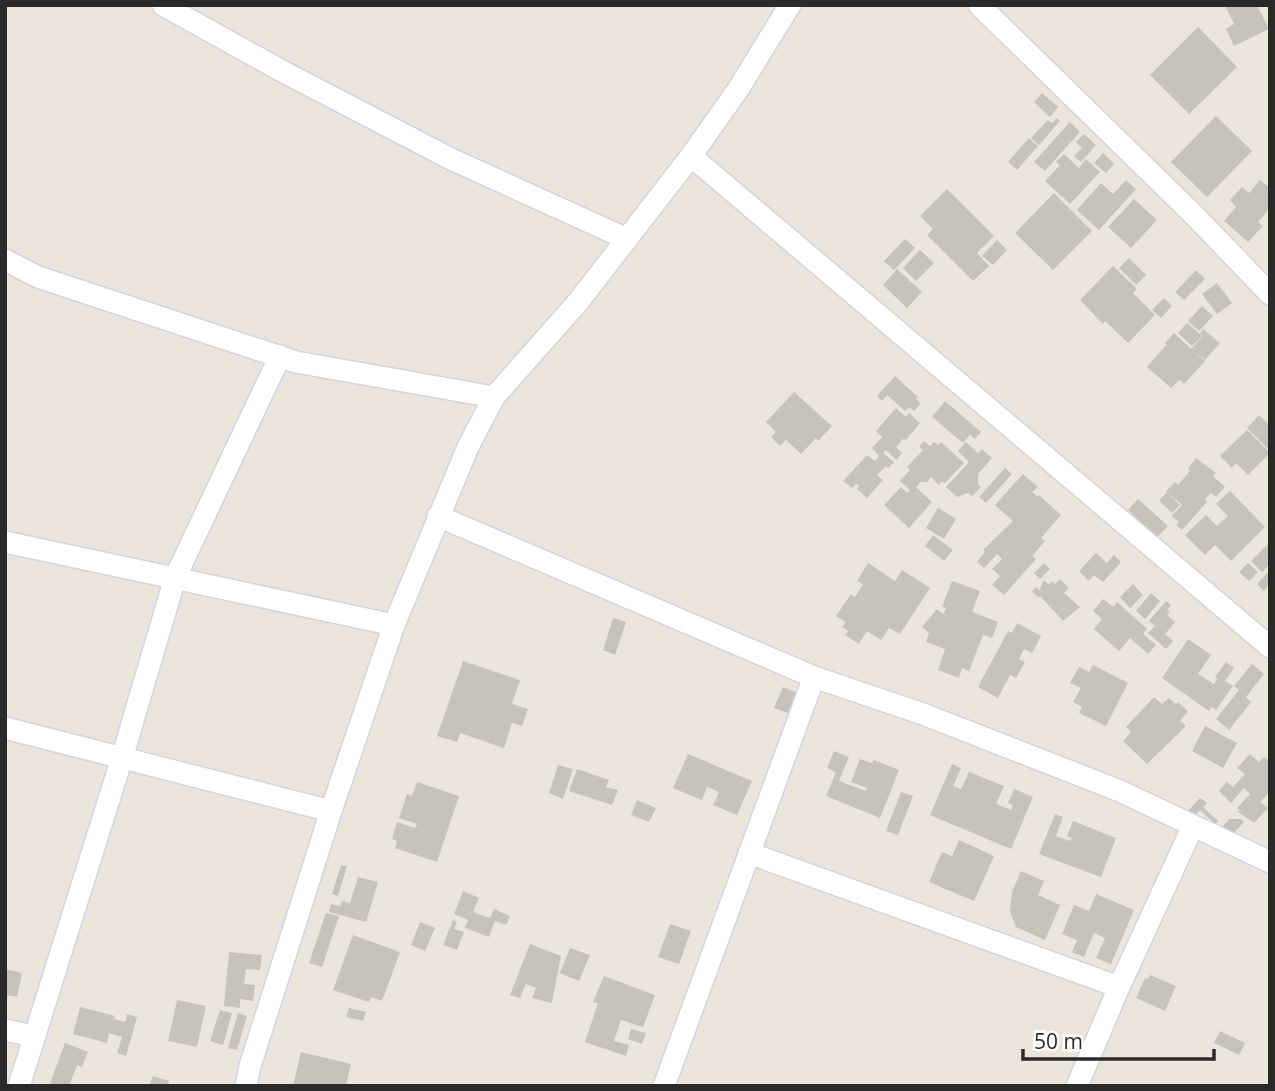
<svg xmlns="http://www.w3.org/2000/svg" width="1275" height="1091" font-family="'Open Sans',sans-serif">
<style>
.building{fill:#c7c3bb}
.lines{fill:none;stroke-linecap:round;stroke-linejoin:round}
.minor-casing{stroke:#d1d5e3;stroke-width:24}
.minor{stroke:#fff;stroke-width:21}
</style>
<rect width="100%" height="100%" fill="#ece5dc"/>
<path class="building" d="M1225 5H1257L1269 29 1234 46 1226 29 1234 24Z
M1198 27 1237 67 1189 114 1150 75Z
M1042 93 1058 107 1050 117 1034 102Z
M1216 116 1252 151 1207 197 1171 162Z
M1057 118 1060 121 1039 145 1031 138 1048 120 1052 123Z
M1070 122 1080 132 1045 171 1034 162Z
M1084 134 1096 145 1081 162 1074 156 1082 148 1076 142Z
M1029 138 1038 146 1017 170 1008 162Z
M1103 153 1114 164 1106 173 1094 163Z
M1064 154 1079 168 1086 159 1100 172 1070 204 1045 181 1060 165 1056 162Z
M1126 180 1136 189 1099 230 1077 210 1101 183 1113 194Z
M1260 180 1270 188V208L1258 222 1263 226 1248 242 1224 221 1236 207 1230 200 1242 187 1249 193Z
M947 189 994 236 977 253 989 266 973 281 927 235 933 229 920 216Z
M1054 193 1092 231 1053 270 1015 233Z
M1134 199 1157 220 1131 248 1108 227Z
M905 239 915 248 894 270 884 261Z
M997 240 1007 250 993 265 982 256Z
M920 250 934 263 916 281 903 268Z
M1129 258 1146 275 1136 285 1119 268Z
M1113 266 1137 289 1133 293 1155 315 1128 343 1105 321 1103 324 1080 300Z
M897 269 922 292 907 308 883 285Z
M1196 270 1205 279 1184 300 1175 292Z
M1217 283 1232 303 1217 314 1202 294Z
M1164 298 1172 306 1161 318 1152 310Z
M1202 306 1213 316 1199 331 1188 321Z
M1187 323 1202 336 1192 346 1178 333Z
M1203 329 1220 343 1205 360 1193 351 1205 361 1184 384 1179 380 1171 388 1147 367 1167 344 1165 343 1174 333 1191 349 1203 336 1200 333Z
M895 376 918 397 916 399 921 403 914 411 909 407 905 411 887 395 882 401 877 396Z
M794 392 832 426 818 441 816 438 801 454 786 440 780 446 771 437 776 432 766 422Z
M945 401 981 432 975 439 970 435 963 443 932 417Z
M896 408 906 417 909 413 920 423 906 440 903 439 896 447 902 453 896 460 886 450 883 453 894 462 888 468 886 466 877 475 883 480 867 498 857 489 859 486 856 484 852 488 843 481 867 455 875 461 879 456 872 448 882 437 876 431Z
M1259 415 1270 426V451L1247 428Z
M1247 430 1270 453 1248 475 1236 463 1232 468 1220 456Z
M924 441 930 446 934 442 938 445 941 442 964 463 945 483 942 481 939 485 931 477 927 482H921L916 487 932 502 909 528 884 505 901 487 907 493 910 490 900 481 910 470 907 467 923 450 919 447Z
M966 442 978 453 982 449 992 458 978 474V484L981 487 972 496 968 493 957 497 946 487 969 462 958 451Z
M1196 458 1216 473 1213 476 1225 487 1216 497 1211 493 1205 499 1207 502 1182 530 1176 525 1179 522 1172 516 1182 505 1166 491 1175 482 1178 485 1190 471 1188 469Z
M1005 468 1012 474 986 503 979 497Z
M1023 474 1038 487 1032 492 1038 497 1039 495 1061 515 1041 538 1045 541 1032 556 1036 559 1004 595 992 585 1000 576 992 569 1002 559 997 554 984 568 977 562 985 552 983 550 1013 521 995 505Z
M1230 491 1265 527 1231 561 1215 545 1205 555 1185 535 1206 515 1217 526 1228 516 1216 504Z
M1167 492 1180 505 1172 513 1159 501Z
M1138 499 1168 526 1157 537 1128 510Z
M938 508 956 519 944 539 926 528Z
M933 535 953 550 944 561 925 546Z
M1270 542V564L1262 572 1251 561Z
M1096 553 1107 563 1114 555 1121 562 1103 582 1094 575 1089 581 1079 571Z
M868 563 895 581 902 570 930 588 900 634 889 628 881 640 867 631 859 644 845 635 848 631 842 627 846 622 836 616 851 594 855 597 863 584 857 581Z
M1044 563 1050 569 1040 579 1034 573Z
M1248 563 1258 572 1249 581 1239 572Z
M1270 570V584L1264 591 1257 584Z
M1060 579 1069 588 1064 593 1080 607 1063 621 1040 596 1039 598 1032 592 1036 587 1039 590 1044 580 1049 585 1052 581 1055 584Z
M952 581 980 591 972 612 998 622 992 638 983 635 969 671 962 668 959 678 938 670 945 649 926 642 929 633 922 627 937 609 943 614 946 608 942 607Z
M1133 584 1143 595 1130 608 1120 597Z
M1151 593 1160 601 1145 619 1136 611Z
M1103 599 1113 607 1117 602 1147 629 1143 634 1156 645 1148 654 1130 638 1119 651 1094 629 1102 619 1093 611Z
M1166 601 1171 605 1167 610 1170 612 1167 615 1175 622 1165 634 1173 641 1166 649 1148 633 1155 626 1149 621Z
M613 618 626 622 615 655 603 650Z
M1017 623 1041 636 1032 653 1024 649 1019 659 1025 662 1016 678 1010 675 998 698 978 687 1008 631 1012 633Z
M1188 639 1211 655 1198 674 1214 684 1217 679 1215 677 1226 662 1234 668 1225 681 1233 686 1216 710 1212 707 1209 711 1162 678Z
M463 661 520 680 512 704 528 709 522 726 512 723 504 748 460 733 457 742 437 736Z
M1252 664 1264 674 1246 697 1251 702 1229 730 1216 719 1239 690 1234 686Z
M1093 665 1128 683 1106 726 1079 713 1082 707 1073 702 1081 688 1070 683 1079 667 1089 672Z
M783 687 796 692 788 713 774 708Z
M1154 697 1162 704 1169 698 1176 704 1178 702 1188 711 1180 721 1186 726 1147 764 1123 741 1131 732 1126 727Z
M1205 726 1237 743 1223 768 1192 751Z
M834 751 849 757 839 781 866 791 867 788 851 782 860 759 872 763 874 760 899 770 880 818 826 796 836 772 827 768Z
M688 754 752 781 737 815 713 805 719 792 707 787 702 800 673 788Z
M1250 754 1259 762 1264 757 1270 762V792L1260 802 1268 808 1254 823 1238 812 1240 810 1237 808 1250 794 1244 788 1231 803 1219 791 1227 782 1233 787 1245 774 1237 768Z
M952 764 961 768 953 786 961 789 969 772 1004 786 996 804 1011 810 1013 805 1008 803 1014 789 1033 797 1011 849 930 815Z
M558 765 573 769 563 799 549 793Z
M577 769 609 780 606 787 618 790 612 805 569 791Z
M417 782 459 796 437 862 395 848 397 841 392 839 397 822 415 828 417 824 399 818 407 794 412 796Z
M901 792 913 796 898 835 886 831Z
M1200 798 1207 803 1203 807 1218 821 1215 824 1200 810 1193 818 1186 813Z
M637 800 656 808 649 822 631 815Z
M1055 814 1063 817 1056 836 1070 841 1072 838 1067 836 1073 821 1116 838 1101 877 1039 854Z
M1229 819H1241L1244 822 1229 838 1220 830Z
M959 840 994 856 974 901 929 882 942 852 952 856Z
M341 865 347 866 338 896 332 894Z
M1021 871 1044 881 1038 895 1060 905 1045 940 1016 927 1010 912 1012 892Z
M358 877 378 882 366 922 329 912 331 904 340 906 342 901 350 903Z
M463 891 479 898 473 912 490 918 494 909 510 916 506 925 495 921 489 937 465 928 468 920 454 914Z
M1096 894 1134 910 1111 964 1096 958 1105 938 1094 933 1084 957 1072 952 1077 940 1062 934 1074 905 1089 911Z
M326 913 339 916 322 967 309 963Z
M453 920 457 922 454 929 464 932 457 950 443 945Z
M420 922 435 928 425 951 411 945Z
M670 924 691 931 679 964 658 957Z
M353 935 400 952 382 1001 371 997 369 1002 333 990Z
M530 944 561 956 552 1003 532 998 536 988 526 984 520 998 510 995Z
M570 948 590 955 579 981 560 973Z
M229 952 262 955 260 970 246 969 244 984 255 985 253 1001 240 999V1008L224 1006Z
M5 969 22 973 17 997 5 995Z
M1150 975 1176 986 1165 1011 1136 998 1145 978 1148 979Z
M604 976 655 995 643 1027 621 1020 614 1041 629 1045 626 1056 585 1042 598 1003 593 1002Z
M177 1000 206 1006 197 1047 168 1041Z
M80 1007 115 1016 114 1019 125 1022 127 1014 137 1017 126 1056 117 1053 122 1037 109 1033 107 1043 73 1034Z
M349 1008 366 1012 363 1021 346 1017Z
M220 1010 232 1013 223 1045 210 1041Z
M238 1013 247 1016 237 1050 228 1048Z
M631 1029 646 1033 642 1044 628 1039Z
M1220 1031 1245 1043 1239 1055 1214 1043Z
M65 1043 88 1052 82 1067 77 1065 69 1086H49Z
M301 1052 351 1064 346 1086H293Z
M153 1076 169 1081 168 1086H149Z"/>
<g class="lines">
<g class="minor-casing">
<path id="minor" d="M163 5 280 70 451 159 627 239
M979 5 1195 216 1270 294
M691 156 1270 647
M5 260 38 277 296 362 494 397
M438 516 814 677 923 714 1120 791 1270 862
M5 542 394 625
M5 728 331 811
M749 853 1119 987
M5 1030 33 1036
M19 1086 122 758 175 578 280 356
M246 1086 250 1066 331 811 394 625 468 447 494 397 578 302 691 156 739 88 790 5
M664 1086 814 677
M1077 1086 1119 987 1193 826"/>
</g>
<use href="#minor" class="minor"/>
</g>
<rect width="1275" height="1091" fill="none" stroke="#2a2a2a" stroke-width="14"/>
<path d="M1023 1049v10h191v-10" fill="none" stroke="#2a2a2a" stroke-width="3.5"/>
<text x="1034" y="1049" font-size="21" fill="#2a2a2a" stroke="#ffffff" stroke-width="5" paint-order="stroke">50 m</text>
</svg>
